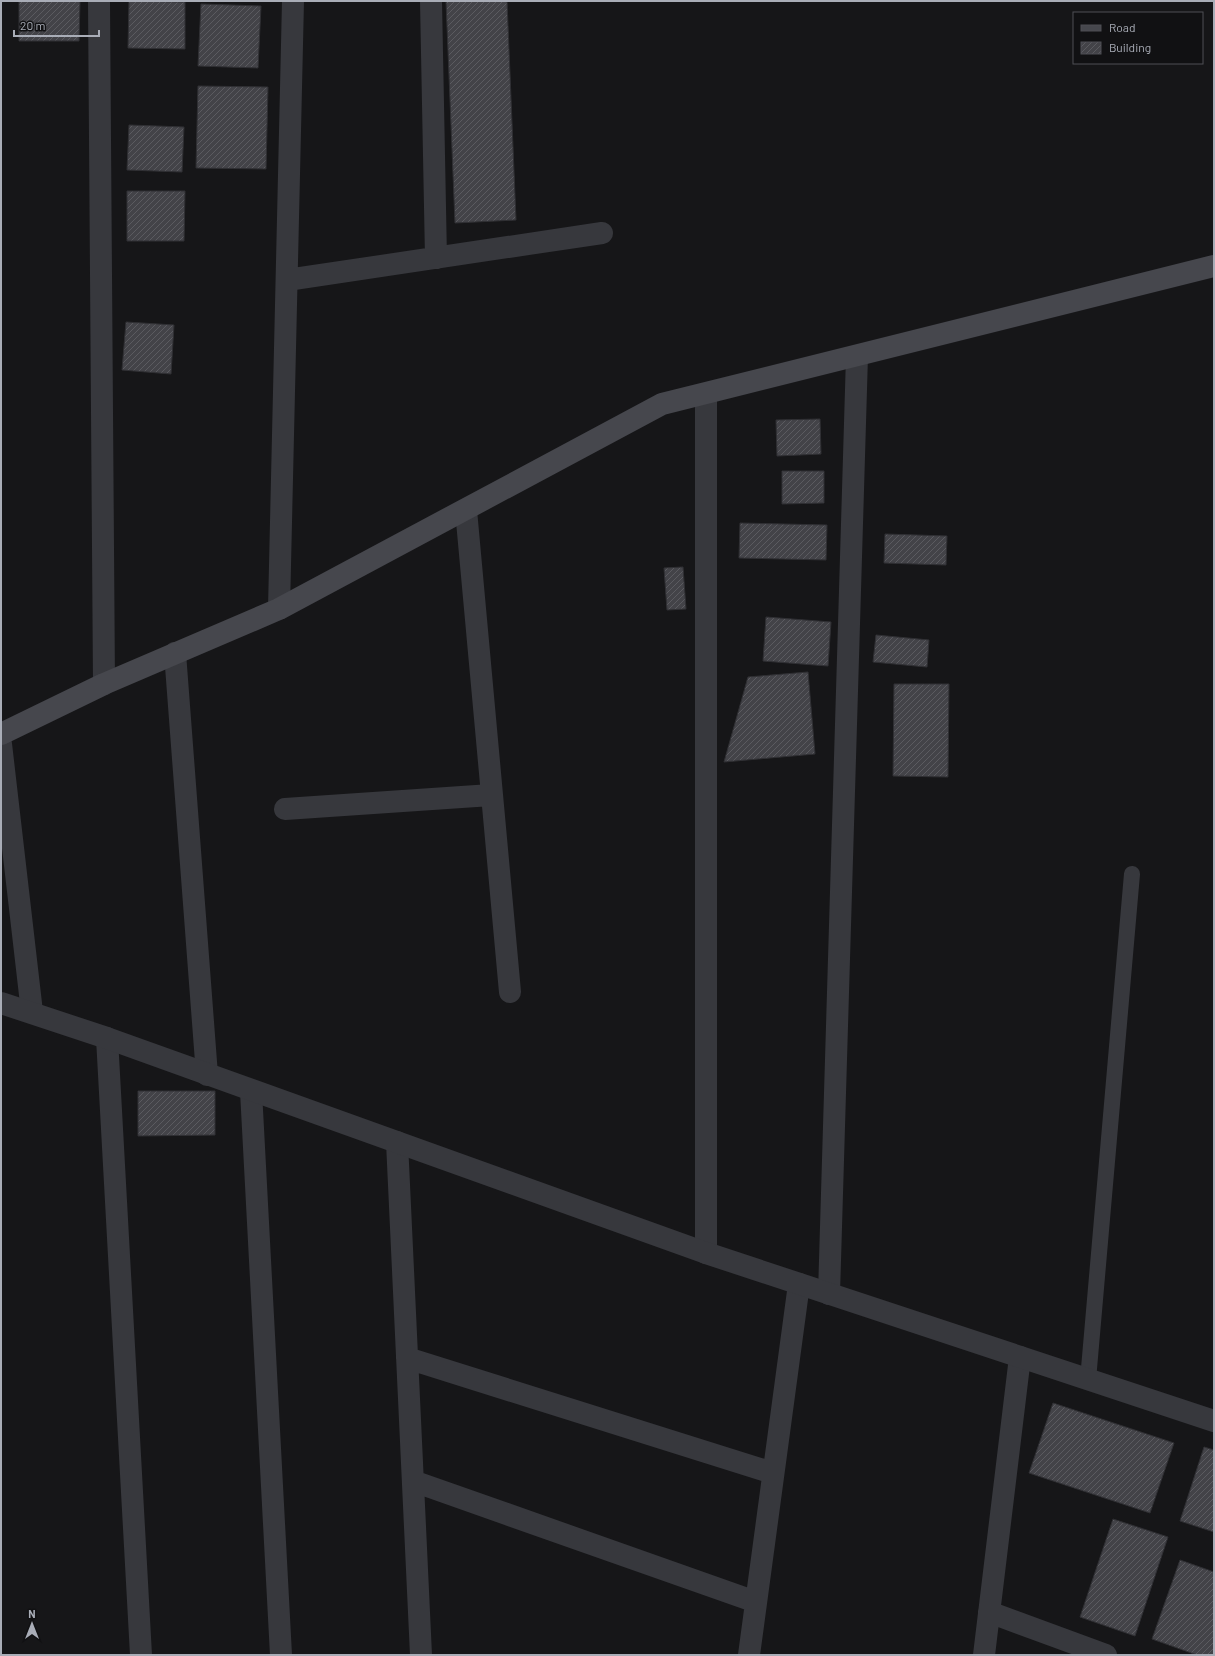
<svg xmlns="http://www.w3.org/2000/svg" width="1215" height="1656" font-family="Barlow,sans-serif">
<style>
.building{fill:url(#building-hatch);stroke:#303034}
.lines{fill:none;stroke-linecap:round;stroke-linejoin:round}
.service{stroke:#37383d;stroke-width:16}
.minor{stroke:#37383d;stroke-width:22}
.tertiary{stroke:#37383d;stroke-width:22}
.secondary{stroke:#46474d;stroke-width:22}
</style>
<defs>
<pattern id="building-hatch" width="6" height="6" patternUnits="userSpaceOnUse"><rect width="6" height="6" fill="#434348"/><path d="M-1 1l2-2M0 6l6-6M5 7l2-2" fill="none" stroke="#5b5b60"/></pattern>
</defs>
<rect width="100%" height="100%" fill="#161618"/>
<path class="building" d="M19 1H80L79 41H19Z
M129 1 185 2V49L128 48Z
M446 1H507L516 220 455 223Z
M201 4 261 6 258 68 198 66Z
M198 86 268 87 266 169 196 168Z
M129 125 184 127 182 172 127 170Z
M127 191H185L184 241H127Z
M126 322 174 325 171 374 122 370Z
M820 419 821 454 777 456 776 420Z
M782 471H824V503L782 504Z
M740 523 827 525 826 560 739 558Z
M885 534 947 536 946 565 884 563Z
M683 567 686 609 667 610 664 568Z
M766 617 831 622 828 666 763 661Z
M876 635 929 640 927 667 873 662Z
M808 672 815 754 724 762 748 677Z
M894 684H949L948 777 893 776Z
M138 1091H215V1135L138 1136Z
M1053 1403 1174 1443 1150 1513 1029 1473Z
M1204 1447 1214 1450V1532L1180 1521Z
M1113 1519 1168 1537 1135 1636 1080 1617Z
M1180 1560 1214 1572V1655H1197L1152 1639Z"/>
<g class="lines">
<path class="service" d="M1088 1380 1132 874"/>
<path class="minor" d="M99 1 104 684
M431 1 436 258
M287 280 602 233
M706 394V1253
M466 510 510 992
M279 609 293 1
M175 653 207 1075
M1 744 32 1012
M285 809 491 795
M107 1038 141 1655
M251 1091 281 1655
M397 1142 421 1655
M829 1294 857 356
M407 1358 773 1473
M413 1481 756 1602
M989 1612 1106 1655
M749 1655 799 1284
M984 1655 1020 1357"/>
<path class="tertiary" d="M1 1003 107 1038 706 1253 1214 1421"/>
<path class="secondary" d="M1 734 104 684 279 609 662 404 1214 266"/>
</g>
<rect width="1215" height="1656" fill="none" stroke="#a9adb7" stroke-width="4"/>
<rect x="1073" y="12" width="130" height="52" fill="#111113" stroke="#4e4f55"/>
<rect x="1081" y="25" width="20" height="6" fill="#46474d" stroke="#4e4f55"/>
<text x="1109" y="32" font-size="12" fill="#a9adb7">Road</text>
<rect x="1081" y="42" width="20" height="12" fill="url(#building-hatch)" stroke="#4e4f55"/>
<text x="1109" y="52" font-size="12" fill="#a9adb7">Building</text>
<g transform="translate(32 1624)" stroke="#111113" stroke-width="3" paint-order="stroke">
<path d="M0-3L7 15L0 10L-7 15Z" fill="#a9adb7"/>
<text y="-6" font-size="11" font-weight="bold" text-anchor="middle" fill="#a9adb7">N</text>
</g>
<path d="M14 30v6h85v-6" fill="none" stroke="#a9adb7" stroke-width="2"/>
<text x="20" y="30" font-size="12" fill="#a9adb7" stroke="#111113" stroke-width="3" paint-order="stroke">20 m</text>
</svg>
